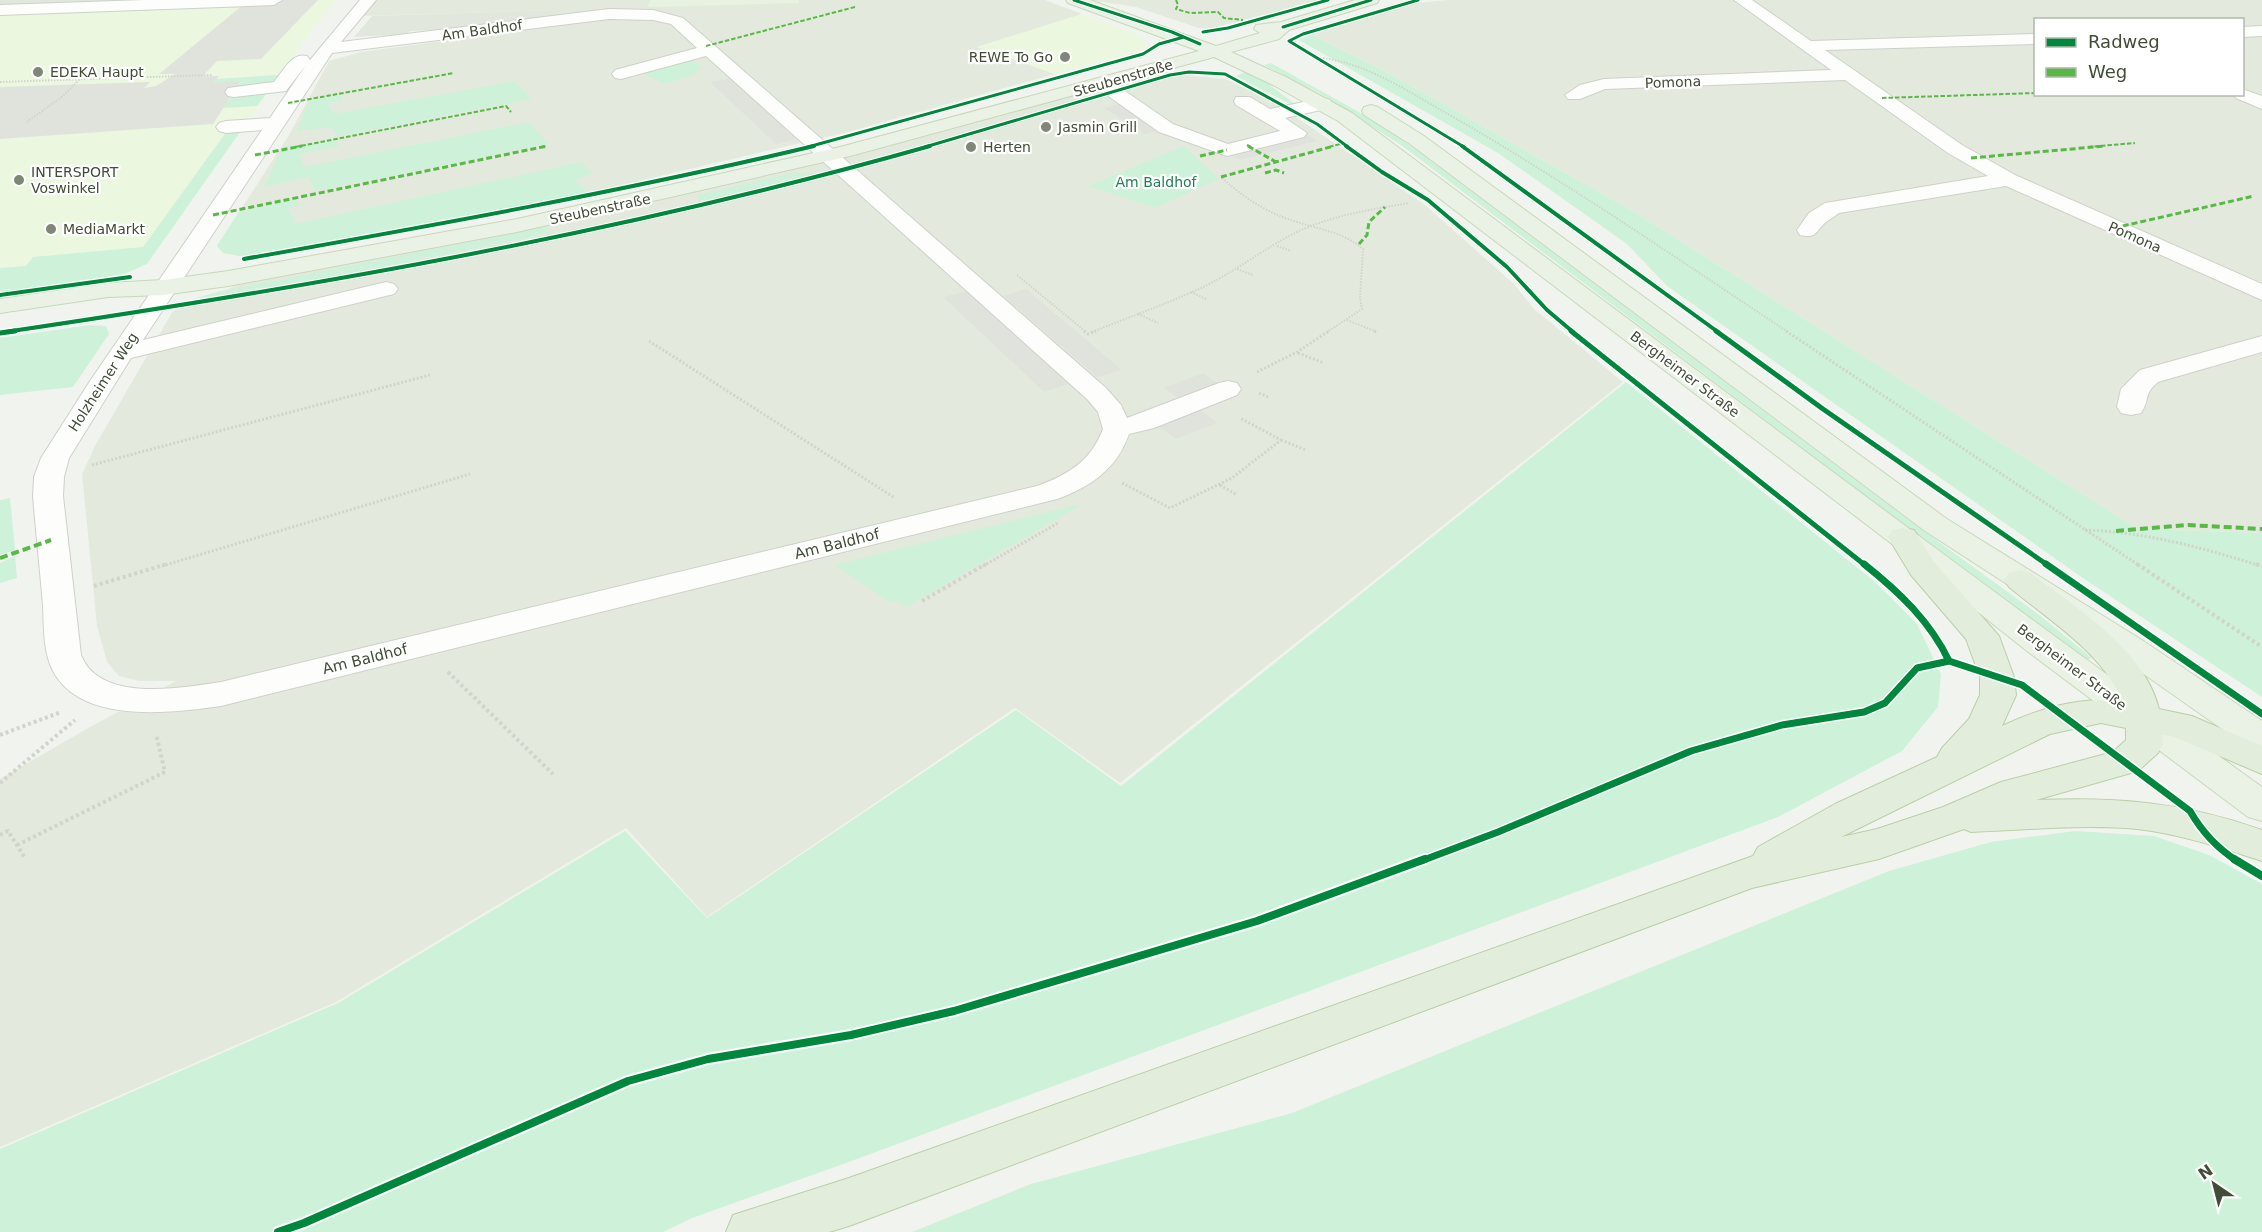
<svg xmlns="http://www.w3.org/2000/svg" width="2262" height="1232" font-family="'DejaVu Sans',sans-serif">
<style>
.residential{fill:#e3eadd;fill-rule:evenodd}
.commercial{fill:#ecf7e0}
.industrial{fill:#e2e7dd}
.education{fill:#e7f2e0}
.green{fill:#cdf1d9}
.parking{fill:#e0e3dc}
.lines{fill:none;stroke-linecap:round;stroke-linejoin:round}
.minor-casing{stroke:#cdd1ca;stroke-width:2}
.major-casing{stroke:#c6d8b9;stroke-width:2}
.highway-casing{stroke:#b9cfa6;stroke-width:2}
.path-far3{stroke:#d1d4cc;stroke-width:2;stroke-dasharray:1.5 1.5;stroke-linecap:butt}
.path-far2{stroke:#d1d4cc;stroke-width:3;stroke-dasharray:2 2;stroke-linecap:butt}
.path-far1{stroke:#d1d4cc;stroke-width:4;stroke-dasharray:3 3;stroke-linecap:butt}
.path{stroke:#d1d4cc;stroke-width:5;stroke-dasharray:4 4;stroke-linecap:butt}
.minor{fill:#fdfdfc;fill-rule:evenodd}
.major{fill:#eaf2e6;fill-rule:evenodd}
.highway{fill:#e3eddb;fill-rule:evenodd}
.quiet-far2{stroke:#58b947;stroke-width:2;stroke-dasharray:4.5 2;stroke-linecap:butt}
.quiet-far1{stroke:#58b947;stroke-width:3;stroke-dasharray:6 3;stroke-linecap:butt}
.quiet{stroke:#58b947;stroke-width:4;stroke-dasharray:8 4;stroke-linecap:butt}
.cycleway-far4-casing{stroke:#fff;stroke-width:5}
.cycleway-far3-casing{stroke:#fff;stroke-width:6}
.cycleway-far2-casing{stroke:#fff;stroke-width:8}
.cycleway-far1-casing{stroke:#fff;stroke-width:10}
.cycleway-casing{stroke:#fff;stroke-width:12}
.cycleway-far4{stroke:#00873e;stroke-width:3}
.cycleway-far3{stroke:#00873e;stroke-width:4}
.cycleway-far2{stroke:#00873e;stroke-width:5}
.cycleway-far1{stroke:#00873e;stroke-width:7}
.cycleway{stroke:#00873e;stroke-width:8}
.poi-dot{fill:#7f8777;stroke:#fff;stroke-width:2}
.labels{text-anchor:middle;stroke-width:4.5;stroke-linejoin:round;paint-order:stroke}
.far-street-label{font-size:14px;fill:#414d37;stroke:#fff}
.far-poi-label{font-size:14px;fill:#414d37;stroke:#fff;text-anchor:start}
.far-park-label{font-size:14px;fill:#218154;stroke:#fff}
.street-label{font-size:15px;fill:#414d37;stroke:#fff}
</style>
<rect width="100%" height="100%" fill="#f1f4ee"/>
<path class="residential" d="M374 0H1045L1082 14 978 47 1055 74 848 132 587 193 359 236 240 256 223 253 217 246 289 135 329 61 361 52 559 25 554 15 557 10 361 16Z
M1089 0H1319L1213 28H1199L1136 7Z
M1448 0H2262V533L2138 529 1631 210 1379 68 1311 35 1416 3ZM2036 20H2242V94H2036Z
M1163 67 1183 75 1226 79 1283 108 1425 205 1514 284 1534 309 1623 382 1120 783 1015 708 707 917 626 828 336 1002 0 1147V779L88 728 176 681H139L119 676 107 662 97 626 82 474 96 444 173 311 272 271 508 229Z"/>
<path class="commercial" d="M121 0H336L297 50 256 111 147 264 124 274 0 292V7Z
M1082 14 1140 36 1146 41V46L1136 52 1055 74 977 47Z"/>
<path class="industrial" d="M0 0H121L0 7Z
M558 10 554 16 448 30 410 31 406 34 354 37 372 16Z"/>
<path class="education" d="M651 0H799L798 3 650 7 647 6Z"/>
<path class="green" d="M1311 35 1379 68 1631 210 2138 529 2262 533V697L2083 578 1667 286 1627 244 1498 153 1299 40Z
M689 59 702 67 693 75 664 84 640 72Z
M1271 63 1373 120 1415 149 1903 516 2038 614 2092 658 2084 661 1401 145 1319 93 1264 65Z
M1245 72 1267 83 1295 104H1290L1236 76Z
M278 75 269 88 237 87 241 82 212 83 216 79Z
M515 81 531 99 338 136 332 127 297 131 309 101 340 95 343 100 327 103 334 114Z
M267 93 257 106 223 108 233 95Z
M529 122 548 144 315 191 308 177 264 187 281 151 336 140 339 146 298 154 305 167Z
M242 129 147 264 124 274 0 292V268L26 266 33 257 143 247 227 131Z
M1184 146 1219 179 1155 208 1088 186Z
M582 162 592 174 575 179 587 194 359 236 240 256 223 253 217 246 238 213 297 199 300 205 288 208 295 224Z
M793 173H817L700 201 697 195Z
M547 227 551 233 339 275 193 299 217 292Z
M90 325 106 326 109 334 73 387 0 395V338Z
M1626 382 1875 582 1917 624 1941 674 1938 707 1902 751 1778 817 846 1163 692 1218 663 1232H0V1149L338 1003 625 831 707 918 1016 710 1121 786Z
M10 498 15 550 0 555V500Z
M1076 505 1079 506 906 607 896 600 891 603 835 565Z
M15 556 17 578 0 583V563Z
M2075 831 2154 836 2209 855 2262 884V1232H912L1031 1184 1292 1113 1889 871 1991 842Z"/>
<path class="parking" d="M249 0H318L261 59 217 61 203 76H219L213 83 241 81 213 124 0 139V87L150 82 144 88 156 86 175 74H159Z
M730 78 797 139 776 144 710 82Z
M1119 104 1161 130 1145 134 1104 108Z
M1295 127 1317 141 1239 160 1215 146Z
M1026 289 1122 370 1097 377 1003 296Z
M967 291 1069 384 1044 392 943 297Z
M1203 373 1220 385 1181 400 1164 388Z
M1200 410 1218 423 1176 439 1159 427Z"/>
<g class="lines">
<g class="minor-casing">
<path id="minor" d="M144 0H282L274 5 0 15V5Z
M360 0H376L341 42 609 9 653 10 683 18 1106 388 1121 405 1127 418 1219 383 1228 381 1237 383 1241 389 1237 395 1154 428 1129 434C1117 469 1090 487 1057 499L221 706C171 713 79 725 52 669 43 650 44 627 43 606 40 569 36 533 33 496L34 477 41 458 90 381 262 130 226 133 219 131 216 127 219 123 226 121 270 118 306 65 286 91 234 97 228 96 225 92 228 88 274 82C283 71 292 52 307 56L310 60ZM609 19 653 20 671 24 697 48 615 70 612 74 615 78 621 79 706 56 1088 400 1098 412 1103 429C1091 461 1068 475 1037 486L221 682C180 688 100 703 81 655L63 496 64 477 69 458 131 358 394 294 398 289 394 284 386 282 143 340 332 53Z
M1734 0H1752L1811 41 2036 34V44L1825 50 1962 145 2015 175 2262 284V300L2006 186 1839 213C1835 216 1830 219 1826 222 1815 231 1818 239 1800 235L1797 230 1809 213 1825 203 1988 176 1948 153 1845 80 1605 89 1580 99H1568L1565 95 1580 85 1604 79 1831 70Z
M2262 26V36L2242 37V27Z
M1103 79 1109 80 1173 124 1228 144 1280 131 1236 105 1234 101 1236 97H1250L1270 109 1323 98 1330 100 1332 104 1330 108 1285 118 1307 133 1304 137 1227 156 1159 132 1097 88 1094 84 1097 80Z
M2242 89 2262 96V109L2236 98 2233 94H2242Z
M2262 336V352L2158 382C2142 396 2151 398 2141 413L2131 415 2121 413 2117 407 2121 389 2140 370Z"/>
</g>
<g class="major-casing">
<path id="major" d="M1066 0H1090L1216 46 1260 33 1254 29 1256 25 1281 22 1355 0H1379L1377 3 1289 30 1279 39 1231 52 1286 77 1352 113C1655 338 1956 567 2262 787V821L2248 817 2027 651 1892 544 1338 121 1273 85 1214 57 850 156 517 232 228 286 163 295 108 297 0 313V299L108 283 163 280 228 271 517 219 840 147 1199 51 1068 3Z
M1371 105 1378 107 1424 136 1947 519 2142 640 2262 721V752L2249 748 2118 656 1925 531 1410 144 1364 115 1362 111 1364 107Z"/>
</g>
<g class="highway-casing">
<path id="highway" d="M1903 528 1914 530 1934 562 1999 636 2014 677 2016 695 2002 726C2039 709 2081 695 2122 702 2106 655 2046 618 2009 587L2004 580 2009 573 2020 570 2031 573C2076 608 2145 650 2159 709L2192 716 2262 746V774L2172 736 2162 735 2163 744 2158 753 2138 771 2036 800C2118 797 2184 802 2262 830V861C2221 848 2181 834 2137 829 2082 824 2026 830 1971 832L1964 829 1879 859 1752 888 849 1226 829 1232H726L733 1215 849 1178 1753 856 1758 847 1835 804 1937 757 1942 748 1969 719 1980 695V677L1966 639 1911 575 1888 537 1892 530ZM2101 723 2126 728V740L2113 752 2001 782 1943 807 1877 829 1841 837 2050 734Z"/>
</g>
<path class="path-far3" d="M1320 58C1366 62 1408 92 1448 114 1565 181 1676 258 1788 332
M0 82 212 75
M27 122 63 96 79 80
M1222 178C1243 197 1267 213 1294 221 1317 229 1344 232 1363 249L1360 298 1362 309 1327 332
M1277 246 1291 251
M1237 269 1253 275
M1017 275 1086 332
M1191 292 1206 299
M1138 314 1158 323
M1347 320 1377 332
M1092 332C1129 317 1167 304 1203 287 1243 268 1277 237 1319 223 1348 213 1379 208 1409 203"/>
<path class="path-far2" d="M1084 331 1088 334 1096 331
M1374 331 1377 332
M1786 331 2140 566
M649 341 895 498
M1298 353 1324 363
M1257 372 1297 352 1329 331
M1259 393 1268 397
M1281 440 1306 450
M92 465 430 375
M1122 483 1170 508 1232 478 1281 440 1240 418
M1220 485 1237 495
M2085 530C2146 532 2203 548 2261 566
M162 566 470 474
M983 566 1058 523"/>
<path class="path-far1" d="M2137 564 2262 647
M2256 564 2262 566
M94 586 167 564
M922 601 986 564
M448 672 553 774
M0 735 61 712
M0 783 75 720
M0 835 8 831 25 858
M17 845 165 772 156 734"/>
<path class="path" d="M292 1232 304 1223"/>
<use href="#minor" class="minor"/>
<use href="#major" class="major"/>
<use href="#highway" class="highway"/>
<path class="quiet-far2" d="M1176 0 1178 5 1176 9 1190 13 1218 12 1224 18 1243 20
M706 46 855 7
M1882 98 2036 93
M288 103 454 73
M1247 145 1251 147
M295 147 506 106 511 112
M541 147 547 146
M1329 147 1344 143
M2088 147 2135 143"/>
<path class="quiet-far1" d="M1248 146 1276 162
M255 155 302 146
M1200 156 1227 150
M1971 158 2105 146
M1265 173 1276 170 1284 173
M1221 177 1334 146
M213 215 547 146
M2114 228 2254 196
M1359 244 1367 235 1369 222 1385 207"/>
<path class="quiet" d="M2116 531 2188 525 2262 529
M0 558 51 540"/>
<g class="cycleway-far4-casing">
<path id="cycleway-far4" d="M1074 0 1172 32 1200 44
M1418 0 1303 34 1289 41 1464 147
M1283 27 1371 0
M1203 32 1228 28 1328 0
M808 147 1143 54 1159 44 1184 37
M925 147 1170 75 1189 72 1225 74 1317 124 1348 147"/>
</g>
<g class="cycleway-far3-casing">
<path id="cycleway-far3" d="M1346 146 1382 172 1428 200 1507 267 1547 310 1573 332
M1462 146 1718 332
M244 259C435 225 625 191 814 146
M0 295 130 277
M5 332C317 286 627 232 930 146"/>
</g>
<g class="cycleway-far2-casing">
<path id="cycleway-far2" d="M1571 331 1866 566
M1716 331 1823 409 2049 566
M0 333 15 331"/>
</g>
<g class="cycleway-far1-casing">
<path id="cycleway-far1" d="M1864 564C1899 592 1930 621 1949 661L2022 685 2190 811C2202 832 2217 848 2237 861
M2046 564 2262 714
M1421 861 1498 832 1691 751 1782 725 1864 712 1885 703 1917 668 1949 661"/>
</g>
<g class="cycleway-casing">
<path id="cycleway" d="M2234 859 2262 876
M278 1232 304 1223 628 1081 708 1059 851 1035 954 1011 1257 921 1425 859"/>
</g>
<use href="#cycleway-far4" class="cycleway-far4"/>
<use href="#cycleway-far3" class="cycleway-far3"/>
<use href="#cycleway-far2" class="cycleway-far2"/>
<use href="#cycleway-far1" class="cycleway-far1"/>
<use href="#cycleway" class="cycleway"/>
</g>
<g class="poi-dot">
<circle cx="1065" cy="57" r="6"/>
<circle cx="38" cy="72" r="6"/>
<circle cx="1046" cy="127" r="6"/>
<circle cx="971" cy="147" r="6"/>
<circle cx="19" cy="180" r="6"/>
<circle cx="51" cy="229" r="6"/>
</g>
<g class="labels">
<g class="far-street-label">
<text transform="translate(482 30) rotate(-8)" y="5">Am Baldhof</text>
<text transform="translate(1123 78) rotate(-16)" y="5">Steubenstraße</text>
<text transform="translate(1673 82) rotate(-2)" y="5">Pomona</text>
<text transform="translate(600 209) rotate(-12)" y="5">Steubenstraße</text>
<text transform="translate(2135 237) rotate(24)" y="5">Pomona</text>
<text transform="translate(1685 374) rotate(37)" y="5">Bergheimer Straße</text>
<text transform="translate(103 382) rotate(-57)" y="5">Holzheimer Weg</text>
<text transform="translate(2072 667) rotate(37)" y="5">Bergheimer Straße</text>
</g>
<g class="far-poi-label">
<text x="1053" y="62" text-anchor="end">REWE To Go</text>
<text x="50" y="77">EDEKA Haupt</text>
<text x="1058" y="132">Jasmin Grill</text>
<text x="983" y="152">Herten</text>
<text x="31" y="177">INTERSPORT<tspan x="31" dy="16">Voswinkel</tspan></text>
<text x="63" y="234">MediaMarkt</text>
</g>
<g class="far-park-label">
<text x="1156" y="187">Am Baldhof</text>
</g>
<g class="street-label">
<text transform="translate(837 544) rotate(-14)" y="5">Am Baldhof</text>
<text transform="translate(365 659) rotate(-14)" y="5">Am Baldhof</text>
</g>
</g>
<rect x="2034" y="18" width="210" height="78" fill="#ffffff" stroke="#b3b8af" stroke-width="1.5"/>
<rect x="2046" y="38" width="30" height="9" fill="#00873e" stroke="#b3b8af" stroke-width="1.5"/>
<text x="2088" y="48" font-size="18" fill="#414d37">Radweg</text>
<rect x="2046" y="68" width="30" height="9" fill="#58b947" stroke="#b3b8af" stroke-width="1.5"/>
<text x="2088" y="78" font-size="18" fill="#414d37">Weg</text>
<g transform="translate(2214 1184) rotate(325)" stroke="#ffffff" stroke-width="4.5" paint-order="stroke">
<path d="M0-4.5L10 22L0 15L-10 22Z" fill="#414d37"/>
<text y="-9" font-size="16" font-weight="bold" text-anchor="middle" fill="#414d37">N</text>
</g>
</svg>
